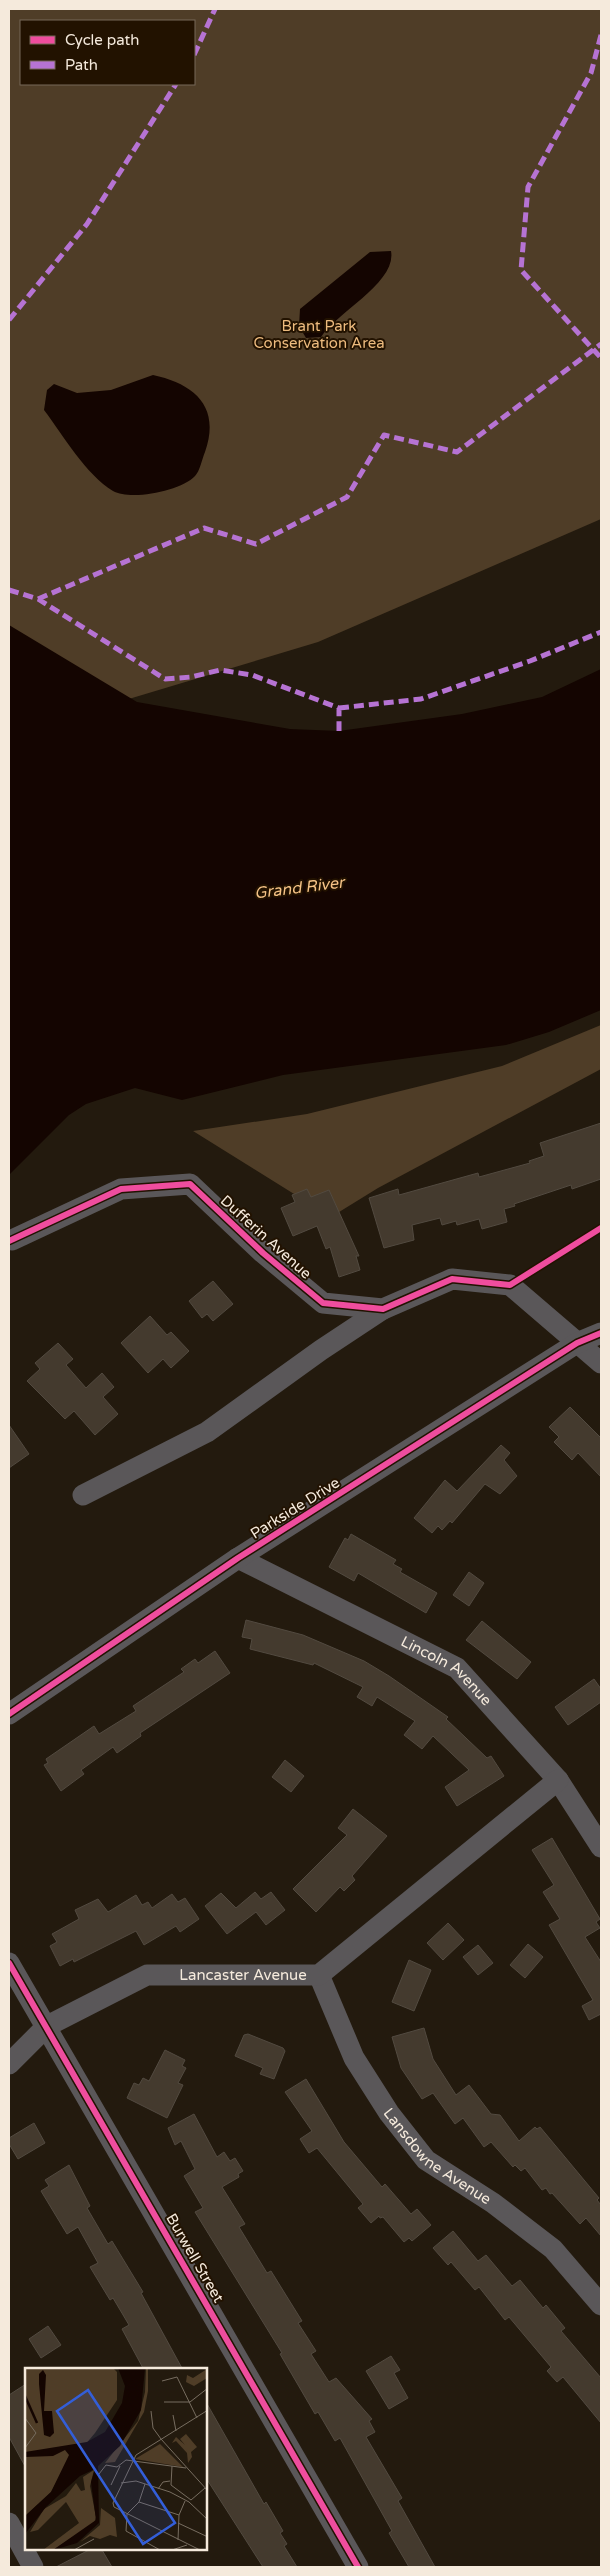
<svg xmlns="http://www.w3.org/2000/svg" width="610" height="2576" font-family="'Varela Round',sans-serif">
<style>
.green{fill:#4f3d27;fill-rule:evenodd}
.water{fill:#140501}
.building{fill:#443a2e;stroke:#524a40}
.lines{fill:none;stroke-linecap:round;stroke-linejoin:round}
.minor{stroke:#5a5759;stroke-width:21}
.quiet{stroke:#b673d3;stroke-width:5;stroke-dasharray:10 5;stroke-linecap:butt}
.cycleway-casing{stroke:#221200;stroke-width:9}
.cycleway{stroke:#ef4d9e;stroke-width:6}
.labels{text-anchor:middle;stroke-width:4;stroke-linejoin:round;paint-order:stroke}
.park-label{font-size:15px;fill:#edbb7e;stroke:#221200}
.street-label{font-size:15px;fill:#f5eadc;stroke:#221200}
.water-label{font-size:16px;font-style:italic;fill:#f5c386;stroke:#221200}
.inset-river{fill:none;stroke:#140501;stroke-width:2.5}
.inset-road{fill:none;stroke:#776d60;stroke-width:1}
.view{fill:#335ed8;fill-opacity:0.15;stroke:#335ed8;stroke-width:2.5}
.inset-edge{fill:none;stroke:#f5eadc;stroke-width:2.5}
</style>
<rect width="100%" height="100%" fill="#231a0e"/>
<path class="green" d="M9 9H601V519L318 642 9 735ZM21 21H194V84H21Z
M601 1025V1069L378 1188 331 1217 193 1131 307 1114 502 1066Z"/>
<path class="water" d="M391 251C397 282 337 312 321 337L306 338 299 326 300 309 370 252Z
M153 375C194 384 221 406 205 452 202 459 200 471 195 476 181 491 131 501 113 491 86 475 63 435 44 410L47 390 54 384 77 393 111 390Z
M9 625 137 702 290 729 339 731 462 714 542 697 601 669V1010L549 1032 506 1045 283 1075 182 1100 135 1088 86 1104 69 1115 9 1175Z"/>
<path class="building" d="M601 1123V1179L572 1189 571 1185 514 1204 515 1206 504 1209 507 1222 482 1229 479 1219 457 1225 456 1221 442 1225 440 1218 412 1225 414 1240 384 1248 369 1198 398 1189 399 1195 478 1173 479 1177 530 1163 529 1161 544 1156 540 1143Z
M307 1189 311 1197 329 1190 359 1256H356L360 1270 339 1277 330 1247 326 1249 317 1226 293 1236 281 1208 295 1202 292 1195Z
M213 1281 233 1304 213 1321 207 1314 202 1318 189 1301Z
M150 1316 167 1335 171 1332 189 1351 171 1368 163 1359 148 1373 121 1343Z
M58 1343 73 1359 66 1365 86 1388 102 1373 114 1387 103 1397 118 1414 95 1435 74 1411 65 1419 27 1381 40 1369 35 1363Z
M570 1407 601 1438V1477L578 1453 572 1460 554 1442 559 1437 549 1427Z
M9 1425 29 1454 9 1468Z
M501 1445 510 1453 504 1460 517 1476 500 1494 485 1484 452 1523 450 1521 442 1530 438 1526 432 1533 414 1518 445 1480 457 1491Z
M351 1534 396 1560 393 1564 402 1569 400 1572 437 1593 426 1613 358 1573 354 1581 329 1567 345 1538 348 1540Z
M469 1572 484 1583 469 1606 453 1595Z
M246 1620 303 1635 364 1661 389 1676 448 1717 446 1719 487 1758 491 1756 504 1776 457 1806 445 1787 469 1770 433 1736 422 1749 404 1735 415 1721 377 1697 372 1706 357 1697 363 1687 314 1663 313 1665 250 1649 252 1639 242 1637Z
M482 1621 531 1662 517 1679 466 1640Z
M215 1651 230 1673 140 1733 141 1736 117 1753 113 1747 81 1770 84 1774 61 1791 44 1765 48 1763 46 1759 94 1726 99 1734 136 1711 133 1706 184 1672 181 1669 195 1659 198 1663Z
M594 1679 601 1689V1702L568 1725 555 1707Z
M285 1760 304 1776 291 1792 272 1777Z
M353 1809 387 1836 352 1876 355 1880 344 1891 340 1887 316 1912 293 1889 347 1835 338 1828Z
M552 1838 600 1919 596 1922 600 1928 585 1937 601 1962V2014L589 2020 582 2006 593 2000 549 1925 560 1919 543 1892 554 1885 532 1850Z
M255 1892 261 1899 271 1892 285 1910 266 1925 256 1912 227 1934 205 1906 221 1893 236 1908Z
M172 1894 178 1902 185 1898 199 1919 180 1932 176 1926 144 1945 136 1931 74 1962 73 1959 60 1966 50 1946 57 1942 52 1934 79 1919 75 1910 98 1899 108 1912 136 1895 142 1905 148 1902 152 1908Z
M448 1923 464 1940 443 1960 427 1943Z
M528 1944 543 1957 525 1978 510 1965Z
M478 1945 493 1963 478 1975 463 1957Z
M409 1960 431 1970 414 2011 392 2002Z
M424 2028 433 2059 456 2095 469 2085 491 2114 500 2115 519 2141 535 2127 537 2129 540 2127 599 2198 597 2200 601 2205V2236L586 2218 580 2224 552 2193 550 2194 546 2188 542 2190 525 2168 521 2171 515 2165 513 2167 491 2142 484 2147 463 2118 455 2124 433 2093 422 2099 401 2068 392 2037Z
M248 2034 283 2048 285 2051 274 2079 260 2074 263 2068 235 2056 244 2035Z
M165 2050 185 2060 182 2066 186 2068 178 2083 183 2085 167 2118 127 2098 134 2083 139 2085 143 2078 149 2081Z
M306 2079 344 2142 382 2187 385 2184 411 2214 417 2209 431 2225 412 2241 409 2238 404 2242 383 2217 380 2218 379 2216 371 2223 358 2208 363 2204 317 2148 309 2153 300 2139 312 2131 285 2092Z
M194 2114 217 2157 224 2152 230 2161 235 2158 243 2171 238 2174 239 2177 222 2187 245 2224 239 2227 267 2273 271 2271 302 2321 298 2323 316 2351 311 2354 329 2382 336 2378 372 2419 369 2421 375 2432 366 2437 402 2498 398 2501 435 2567H409L389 2533 392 2531 340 2438 335 2441 318 2412 315 2414 280 2354 282 2353 195 2212 203 2208 184 2176 195 2169 181 2141 175 2145 168 2128Z
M34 2123 45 2143 18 2159 9 2144V2138Z
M69 2165 90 2206 87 2208 108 2244 112 2241 143 2292 141 2293 183 2370H144L122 2329 129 2325 113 2298 110 2300 90 2267 98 2263 78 2227 67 2234 41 2191 49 2186 45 2180Z
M453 2231 478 2261 486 2255 512 2286 520 2280 543 2308 546 2305 565 2328 561 2331 601 2378V2423L563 2377 557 2382 547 2371 551 2367 509 2317 505 2320 479 2287 475 2290 451 2262 448 2265 433 2248Z
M48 2326 61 2345 41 2358 29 2339Z
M391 2356 400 2370 394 2373 408 2398 389 2409 366 2371Z
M26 2384V2468L9 2437V2395Z
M206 2402 264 2504 266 2502 283 2531 280 2533 287 2544 284 2546 297 2567H263L206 2478Z
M89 2550H102L112 2567H56Z"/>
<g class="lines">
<g class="minor">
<path d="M12 1240 121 1189 190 1184 263 1253 323 1303 383 1309 452 1279 510 1285 601 1363"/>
<path d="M83 1495 207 1432 321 1350 383 1309"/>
<path id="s1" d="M238 1558 457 1668 558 1780 601 1847"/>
<path d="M9 1714 238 1558 577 1343 601 1333"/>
<path d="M9 1963 358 2567"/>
<path id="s2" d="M319 1975 354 2058 389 2113 426 2160 493 2203 553 2249 601 2305"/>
<path id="s3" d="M9 2064 47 2026 147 1975H319L558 1780"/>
<path d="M9 2523 33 2567"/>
</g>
<path class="quiet" d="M601 35 591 73 528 187 521 270 601 358
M194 55 215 9
M9 320 87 224 176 84
M9 590 38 599 165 679 191 677 220 670 252 675 339 708V731
M38 599 204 528 256 544 347 497 384 435 457 452 601 344
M339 708 421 699 530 661 601 632"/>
<g class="cycleway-casing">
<path id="cycleway" d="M9 1241 121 1189 190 1184 263 1253 323 1303 383 1309 452 1279 510 1285 601 1228
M9 1714 238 1558 577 1343 601 1333
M9 1963 358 2567"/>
</g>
<use href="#cycleway" class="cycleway"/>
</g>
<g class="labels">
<g class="park-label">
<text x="319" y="331">Brant Park<tspan x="319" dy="17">Conservation Area</tspan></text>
</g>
<g class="street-label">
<text transform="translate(266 1237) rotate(42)" y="5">Dufferin Avenue</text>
<text transform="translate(295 1508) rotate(-32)" y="5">Parkside Drive</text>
<text dy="5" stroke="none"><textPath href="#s1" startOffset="238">Lincoln Avenue</textPath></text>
<text dy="5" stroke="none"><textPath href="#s3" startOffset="262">Lancaster Avenue</textPath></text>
<text dy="5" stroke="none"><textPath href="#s2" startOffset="221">Lansdowne Avenue</textPath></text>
<text transform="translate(195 2258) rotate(60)" y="5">Burwell Street</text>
</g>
<g class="water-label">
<text transform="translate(299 887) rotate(-7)" y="6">Grand River</text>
</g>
</g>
<g transform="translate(25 2368)">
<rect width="182" height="182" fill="#231a0e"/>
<path d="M0 0H88L92 4V32L70 65 37 104 26 124 0 148ZM121 0H123V23L119 44 90 94 80 95 113 53 120 24ZM182 1V10L169 18 161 14 162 7 168 10ZM161 66 172 79 166 84 167 89 163 95 162 85 151 73 147 75 151 69 160 77 155 71ZM135 76 158 99 110 91ZM69 102 65 118 71 149 69 155 28 182H18L54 155 41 134 13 162 5 164 19 141 41 128 51 115 56 123 60 122 58 109ZM76 140 90 150 92 169 85 167 75 171 65 168 55 174 75 157Z" fill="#4f3d27"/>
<path d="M93 0H120L116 42 95 78 73 98 74 155 52 175 28 182 71 152 66 114 70 101 55 108 21 139 0 166V148L26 124 44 87 40 82 28 88 0 89V84L62 74 80 64 97 35 100 18ZM18 2 21 7 19 43H27L29 65 25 69 19 67 14 16V6Z" fill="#140501"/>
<path class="inset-river" d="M0 28 12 55"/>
<path class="inset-road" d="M137 13 152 9 172 50M139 34H165L183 20M126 43 128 60 136 71 183 123M148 47 151 63M0 50 11 65 0 80M147 98 146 117 166 132M74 106 81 97 92 99 101 92 161 100M96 115 111 113 145 124 164 134 183 152M120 116 114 134 102 146 101 163 135 182M86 117 95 98M133 121 138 114 145 113M166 132 180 120M114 134 154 147M153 155 183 169M153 172 154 147 160 133M49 182 69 171M147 182 162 177M175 182 89 139 88 135 111 87 183 42"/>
<path class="view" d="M63 22 150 155 118 176 32 43Z"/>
<rect width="182" height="182" class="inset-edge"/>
</g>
<rect width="610" height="2576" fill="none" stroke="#f5eadc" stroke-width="20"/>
<rect x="20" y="20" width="175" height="65" fill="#221200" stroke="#766858"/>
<rect x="30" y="36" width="25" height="8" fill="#ef4d9e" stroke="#766858"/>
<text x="65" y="45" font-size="15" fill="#f5eadc">Cycle path</text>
<rect x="30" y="61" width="25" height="8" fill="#b673d3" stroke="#766858"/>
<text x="65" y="70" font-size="15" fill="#f5eadc">Path</text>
</svg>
